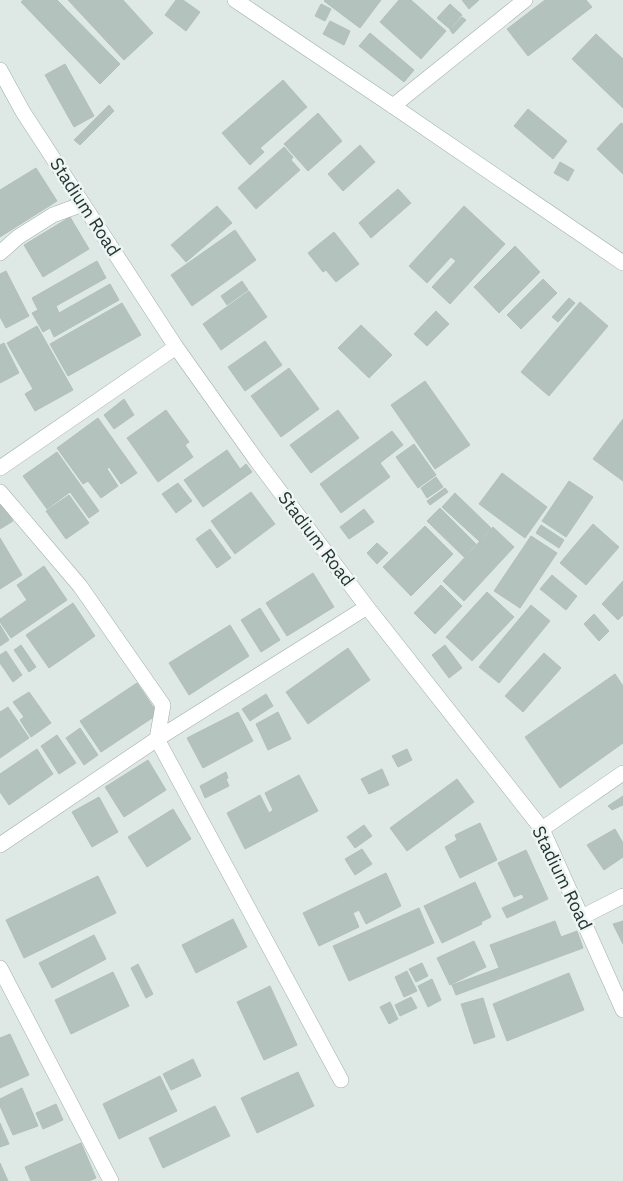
<svg xmlns="http://www.w3.org/2000/svg" width="623" height="1181" font-family="'IBM Plex Sans',sans-serif">
<style>
.building{fill:#b4c2be;stroke:#b2c0bc}
.lines{fill:none;stroke-linecap:round;stroke-linejoin:round}
.street-casing{stroke:#a2afac;stroke-width:16}
.secondary-casing{stroke:#9fb2ae;stroke-width:16}
.street{stroke:#fff;stroke-width:15}
.secondary{stroke:#fff;stroke-width:15}
.labels{text-anchor:middle;stroke-width:5;stroke-linejoin:round;paint-order:stroke}
.street-label{font-size:18px;fill:#223533;stroke:#eef5f2}
</style>
<rect width="100%" height="100%" fill="#dee8e5"/>
<path class="building" d="M23 0H57L120 64 100 84 21 2Z
M68 0H123L153 33 124 60Z
M176 0H183L200 12 186 31 165 15Z
M325 0H381L360 28 324 1Z
M399 0H411L446 31 421 59 380 22Z
M462 0H479L469 9Z
M545 0H586L592 7 528 56 507 29Z
M321 4 331 9 325 21 315 16Z
M450 4 462 15 450 29 437 18Z
M462 17 466 20 453 34 450 30Z
M330 21 350 31 344 45 323 34Z
M370 33 414 70 404 82 359 46Z
M596 34 623 59V108L572 59Z
M65 64 94 116 74 127 45 75Z
M283 80 307 107 260 148 264 152 250 165 222 133Z
M109 105 114 111 80 145 74 140Z
M528 109 567 141 553 159 514 126Z
M318 113 342 141 308 171 284 144Z
M621 123 623 124V174L597 149Z
M360 145 375 162 343 191 328 174Z
M284 147 293 157 291 160 300 170 256 209 238 188Z
M560 162 574 170 568 181 554 173Z
M36 168 57 201 0 237V190Z
M398 189 411 203 371 238 359 223Z
M217 206 232 223 186 262 171 245Z
M464 206 505 244 450 304 432 287 456 261 451 257 427 283 409 266Z
M70 217 89 249 43 277 24 245Z
M235 230 256 260 192 306 171 275Z
M334 232 359 264 336 282 326 270 323 272 308 253Z
M515 246 540 272 499 313 474 287Z
M97 261 106 278 56 306 59 313 110 284 119 300 54 337 50 328 43 332 32 313 38 310 32 298Z
M6 271 29 316 6 328 0 317V274Z
M543 279 557 293 521 329 507 315Z
M242 281 248 290 227 305 221 296Z
M249 291 267 317 221 350 203 324Z
M569 298 575 303 558 322 552 317Z
M580 302 608 326 549 396 521 372Z
M122 303 141 335 68 376 50 344Z
M436 311 449 324 427 346 414 334Z
M361 325 392 355 369 378 338 348Z
M37 326 73 390 35 411 25 394 33 389 7 343Z
M265 341 282 365 245 391 228 367Z
M4 343 19 373 0 383V345Z
M289 368 319 409 281 437 251 396Z
M425 381 470 445 435 469 391 405Z
M124 399 134 415 114 429 104 415Z
M166 410 189 442 185 445 193 457 158 482 127 438Z
M338 410 359 438 311 473 290 445Z
M98 418 137 473 121 484 109 467 107 469 118 486 101 498 88 481 83 484 57 448Z
M623 419V481L593 459Z
M392 431 403 445 380 463 390 477 341 513 320 484Z
M414 444 436 475 418 488 396 457Z
M227 450 240 469 246 464 252 472 203 507 184 480Z
M57 452 99 511 89 518 70 492 47 509 23 476Z
M502 473 547 507 525 538 479 504Z
M436 477 443 487 427 498 421 488Z
M569 481 593 497 566 537 542 521Z
M178 483 192 501 176 513 162 494Z
M445 488 448 492 430 505 427 501Z
M251 492 275 524 235 554 211 521Z
M455 493 491 528 479 541 442 507Z
M69 495 89 523 66 539 46 511Z
M0 501 13 521 0 529Z
M440 508 476 544 464 557 427 521Z
M364 509 374 522 349 539 340 527Z
M593 524 619 547 586 585 560 563Z
M541 525 564 540 559 548 536 533Z
M425 526 453 554 411 596 383 567Z
M493 527 514 547 464 601 443 581Z
M210 529 231 558 217 568 196 539Z
M531 536 557 553 520 608 494 591Z
M0 538 22 575 0 589Z
M377 543 388 553 377 564 367 553Z
M44 566 67 600 11 638 0 622V619L27 600 17 585Z
M313 573 334 607 287 636 266 603Z
M552 575 577 596 566 610 540 589Z
M623 581V615L618 620 602 604Z
M441 585 462 606 435 634 414 613Z
M487 592 514 617 472 661 446 637Z
M73 603 95 636 49 668 26 635Z
M531 605 550 621 499 683 479 667Z
M260 608 280 640 261 652 241 620Z
M594 614 609 631 599 641 584 624Z
M0 625 9 640 0 646Z
M230 625 249 656 189 695 169 663Z
M21 645 36 667 29 672 14 650Z
M445 645 462 668 449 678 432 655Z
M348 648 370 680 308 724 286 692Z
M6 651 22 675 13 682 0 663V655Z
M544 653 561 668 523 712 505 696Z
M615 674 623 686V743L560 788 525 737Z
M137 683 158 714 101 752 80 721Z
M29 692 51 723 31 737 20 720 24 717 13 702Z
M266 694 273 706 250 721 242 709Z
M8 707 29 738 0 758V712Z
M238 712 253 741 203 768 187 738Z
M278 712 291 739 268 750 256 724Z
M80 728 98 755 84 765 66 738Z
M57 735 76 763 59 774 41 746Z
M37 749 53 774 9 805 0 792V774Z
M407 749 412 760 398 767 392 756Z
M148 760 166 790 124 817 105 787Z
M382 769 389 785 369 794 361 779Z
M226 772 228 778 226 779 229 786 205 798 200 786Z
M299 775 318 811 245 849 227 813 260 795 269 813 273 810 265 793Z
M457 779 474 802 407 851 390 828Z
M623 796V805L612 810 608 806Z
M99 797 118 832 92 847 72 812Z
M173 809 191 839 147 867 128 837Z
M480 823 497 860 460 878 445 847 457 840 455 835Z
M364 825 372 836 355 848 347 837Z
M615 829 623 843V857L604 870 587 845Z
M362 849 372 864 355 875 345 859Z
M526 850 548 899 507 918 502 908 524 898 522 894 514 897 498 863Z
M386 873 401 906 366 924 359 910 353 913 359 927 319 946 303 913Z
M98 876 116 913 24 958 6 920Z
M475 882 491 917 481 922 482 924 442 943 424 906Z
M419 908 434 943 349 981 333 946Z
M233 919 247 947 196 973 182 945Z
M555 921 561 937 577 931 583 948 456 995 452 985 499 968 490 945Z
M623 921V944L613 924Z
M94 935 106 959 52 988 39 963Z
M474 941 486 967 450 985 437 958Z
M422 963 428 976 416 982 409 969Z
M138 964 153 994 146 998 131 968Z
M407 971 417 991 404 997 395 977Z
M113 972 129 1006 71 1034 55 1000Z
M569 973 584 1010 507 1041 493 1004Z
M432 979 441 1000 428 1007 418 986Z
M270 986 297 1045 264 1060 237 1002Z
M411 997 417 1008 400 1016 395 1005Z
M483 998 495 1037 474 1044 461 1004Z
M390 1002 398 1019 389 1024 380 1007Z
M10 1034 29 1075 0 1088V1038Z
M193 1059 201 1076 171 1090 163 1074Z
M298 1072 314 1106 257 1133 241 1098Z
M160 1076 177 1111 119 1139 103 1104Z
M22 1088 38 1126 13 1135 0 1106V1099Z
M56 1104 63 1120 43 1129 36 1113Z
M215 1106 230 1136 163 1168 149 1138Z
M0 1123 9 1144 0 1147Z
M81 1143 96 1178 89 1181H31L25 1167Z
M0 1163 8 1181H0Z"/>
<g class="lines">
<g class="street-casing">
<path id="street" d="M0 70 23 112 176 347 257 461 367 607 542 829 623 1010
M393 106 525 0
M0 253 18 237 53 215 83 204
M0 468 176 347
M0 492 80 586 163 705 157 739 341 1080
M542 829 623 773
M0 845 157 739 367 607
M582 917 623 896
M0 968 111 1181"/>
</g>
<g class="secondary-casing">
<path id="secondary" d="M235 0 393 106 623 263"/>
</g>
<use href="#street" class="street"/>
<use href="#secondary" class="secondary"/>
</g>
<g class="labels">
<g class="street-label">
<text transform="translate(85 207) rotate(57)" y="6">Stadium Road</text>
<text transform="translate(316 539) rotate(53)" y="6">Stadium Road</text>
<text transform="translate(562 878) rotate(64)" y="6">Stadium Road</text>
</g>
</g>
</svg>
